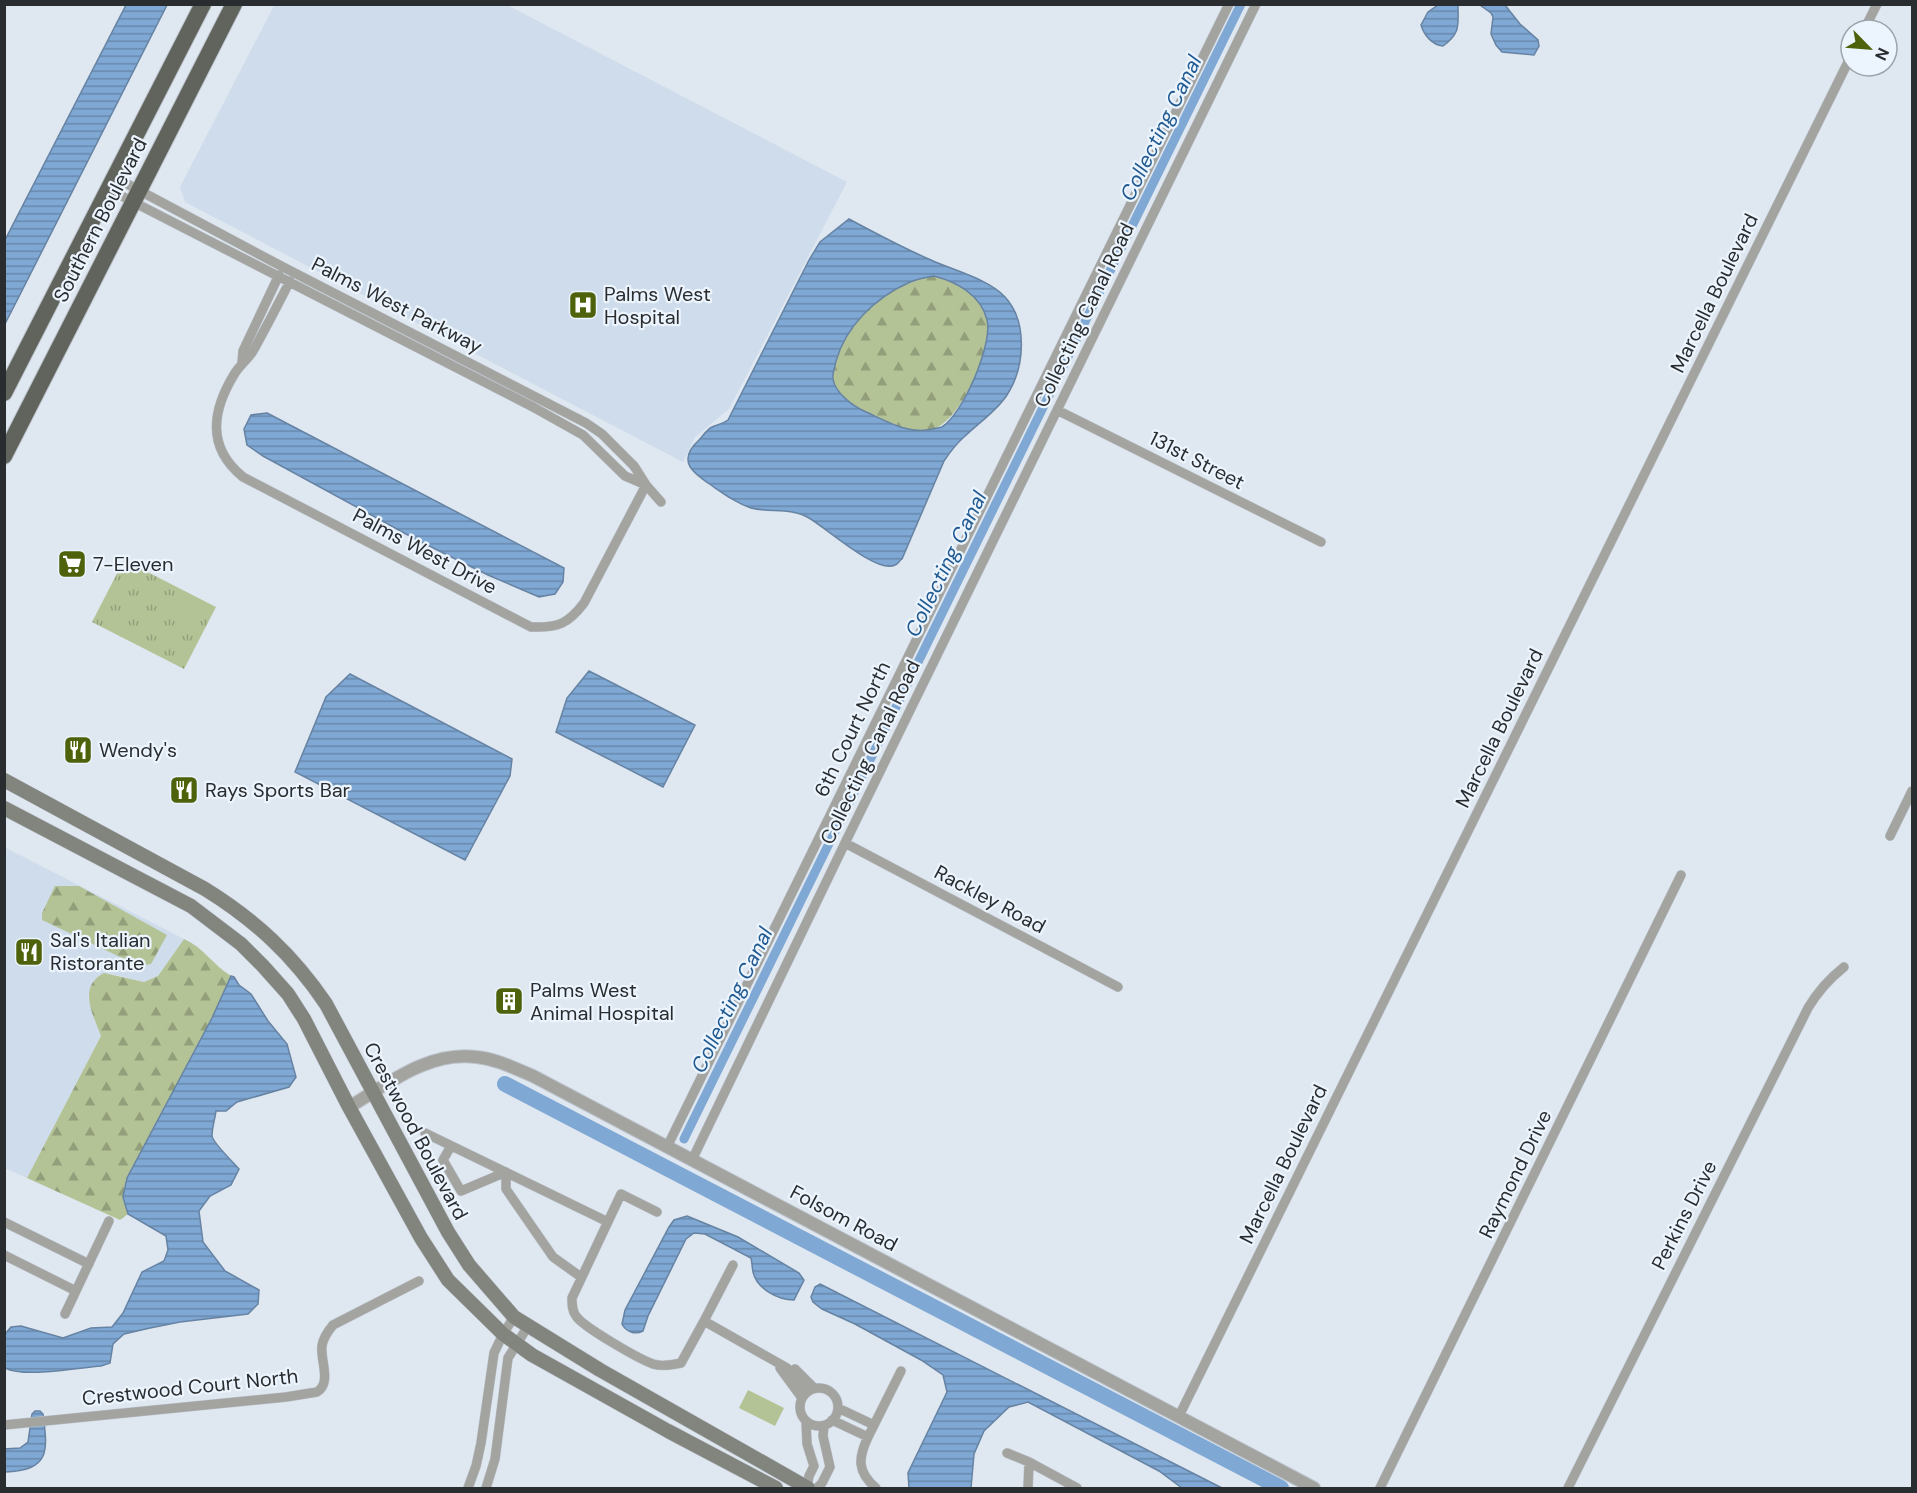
<svg xmlns="http://www.w3.org/2000/svg" width="1917" height="1493" font-family="'DM Sans',sans-serif">
<style>
.built{fill:#cedceb}
.forest{fill:url(#forest-firs)}
.park{fill:url(#park-tufts)}
.garden{fill:#b4c396}
.water{fill:url(#water-rules);stroke:#6683a3;stroke-width:1.5;fill-rule:evenodd}
.lines{fill:none;stroke-linecap:round;stroke-linejoin:round}
.canal{stroke:#7fa8d4;stroke-width:9}
.river{stroke:#7fa8d4;stroke-width:16}
.minor-casing{stroke:#bbc2ca;stroke-width:10}
.tertiary-casing{stroke:#bbc2ca;stroke-width:14}
.secondary-casing{stroke:#bbc2ca;stroke-width:15}
.trunk-casing{stroke:#bbc2ca;stroke-width:18}
.minor{stroke:#a3a4a0;stroke-width:9}
.tertiary{stroke:#a3a4a0;stroke-width:12}
.secondary{stroke:#82847e;stroke-width:14}
.trunk{stroke:#61645c;stroke-width:16}
.labels{text-anchor:middle;stroke-width:4.5;stroke-linejoin:round;paint-order:stroke}
.street-label{font-size:20px;fill:#2a2d30;stroke:#ecf4fd}
.poi-label{font-size:20px;fill:#2a2d30;stroke:#ecf4fd;text-anchor:start}
.water-label{font-size:21px;font-style:italic;fill:#205a91;stroke:#ecf4fd}
</style>
<defs>
<pattern id="forest-firs" width="22" height="20" patternUnits="userSpaceOnUse" patternTransform="scale(1.5)"><rect width="22" height="20" fill="#b4c396"/><path d="M5 1l3.5 6h-7zM16 11l3.5 6h-7z" fill="#939f7b"/></pattern>
<pattern id="park-tufts" width="24" height="20" patternUnits="userSpaceOnUse" patternTransform="scale(1.5)"><rect width="24" height="20" fill="#b4c396"/><path d="M3 7l-1-3M5 7V3M7 7l1-3M15 17l-1-3M17 17v-4M19 17l1-3" fill="none" stroke="#939f7b"/></pattern>
<pattern id="water-rules" width="6" height="5" patternUnits="userSpaceOnUse" patternTransform="scale(1.5)"><rect width="6" height="5" fill="#7fa8d4"/><path d="M0 2.5h6" fill="none" stroke="#6889ac"/></pattern>
</defs>
<rect width="100%" height="100%" fill="#dfe7f0"/>
<path class="built" d="M275 4 507 5 847 182 729 409 695 437 683 462 185 202 180 187Z
M4 847 184 939 158 976 144 982 112 974 88 996 101 1036 27 1178 7 1169H5Z"/>
<path class="forest" d="M934 275C957 282 981 295 987 320 993 347 961 422 933 429 908 435 885 421 864 411 853 405 835 393 833 379 832 374 835 367 836 361 846 326 875 298 908 283 916 279 925 278 934 275Z
M55 886H79L167 935 151 964 139 966 42 920V913Z
M184 939C203 947 213 965 231 976L212 1018 127 1178 123 1197 128 1214 120 1220 27 1178 101 1036C93 1014 77 987 104 973L144 982 158 976Z"/>
<path class="park" d="M124 560 216 607 184 669 92 622Z"/>
<path class="garden" d="M167 594 204 612 196 631 158 612Z
M748 1390 784 1408 775 1426 739 1408Z"/>
<path class="water" d="M126 5H167L5 324V240Z
M1438 5H1458C1458 25 1461 33 1443 46 1432 45 1424 35 1421 25L1428 12Z
M1480 5H1505L1520 24 1538 40 1539 46 1534 55 1502 52 1496 45 1491 34 1493 17 1491 13Z
M849 219C875 233 903 248 931 260 952 270 989 279 1005 297 1028 322 1025 367 1007 395 996 412 978 423 964 437 956 444 950 452 944 461L902 559C899 561 898 564 895 565 878 575 825 527 809 518 791 507 770 513 751 508 736 503 724 494 711 485 693 473 676 461 699 440 703 436 707 429 712 427 718 424 721 425 728 420L809 260 820 242ZM934 276C957 282 981 295 987 320 993 344 963 414 942 427 939 428 936 428 933 429 908 435 886 421 864 411 853 406 835 393 833 379 832 374 835 367 836 361 846 326 875 298 908 283 916 279 925 278 934 276Z
M267 413 564 568 563 582 555 594 539 597 488 575 417 540 263 456 247 445 244 429 251 415Z
M589 671 695 725 663 787 556 732 567 698Z
M350 674 512 759 510 776 465 860 295 772 326 697Z
M231 976 234 977 239 985 251 994 268 1021 287 1044 296 1077 289 1087 237 1102 226 1111H216C215 1119 212 1128 212 1136 213 1143 233 1162 239 1169L231 1185 210 1196 199 1211 203 1242 225 1271 259 1290 258 1304 248 1314 180 1322 150 1328 124 1334 113 1344 110 1363 101 1366C76 1368 25 1378 5 1368V1334L11 1327 21 1326 63 1338 91 1328 112 1327 123 1313 142 1272 164 1261 168 1250 166 1236 128 1214 123 1197 127 1178 212 1018Z
M687 1216 738 1237 799 1273 804 1280 794 1300C778 1300 757 1289 753 1272 752 1267 752 1262 751 1258L705 1234 694 1233 686 1239 648 1316 643 1331C635 1335 626 1332 622 1324L625 1310 669 1227 674 1220Z
M820 1284 1222 1488H1182L1159 1471 1028 1402 1009 1407 984 1431 974 1454 971 1488H909L908 1473 947 1392 943 1375 921 1360 855 1324 822 1309 813 1302 811 1297 815 1287Z
M35 1411H40L43 1414C48 1452 50 1470 5 1472L4 1449 20 1448 28 1442 32 1414Z"/>
<g class="lines">
<path class="canal" d="M684 1139 1241 4"/>
<path class="river" d="M505 1084 1281 1488"/>
<g class="minor-casing">
<path id="minor" d="M1864 30 1877 4
M114 177 283 267 586 423 602 434 634 466 646 485 661 502
M108 189 533 407 583 435 625 476 646 485
M290 281C278 304 266 328 253 351 248 359 240 365 235 373 212 410 206 447 243 477L531 627C558 628 568 624 584 603L646 485
M242 363 243 351 279 275
M1057 410 1321 542
M1890 836 1912 791
M845 843 1118 987
M425 1133 608 1222
M451 1146 443 1160 461 1191 506 1172V1189L553 1257 581 1277
M667 1147 1229 4
M692 1160 845 843 1256 4
M657 1212 621 1194 572 1298C572 1304 572 1311 576 1316 583 1327 639 1359 653 1364 662 1367 672 1365 681 1363L704 1321
M4 1222 89 1264
M4 1255 76 1291
M733 1265 704 1321 787 1368 808 1391
M65 1314 109 1221
M780 1368 802 1398
M795 1369 814 1388
M800 1407a19 19 0 1 1 38 0a19 19 0 1 1-38 0Z
M838 1408 874 1425
M1179 1416 1851 56
M832 1420 868 1437C858 1458 857 1472 876 1488
M806 1421 807 1444 814 1466 809 1476 807 1488
M4 1425 286 1397 317 1392C332 1383 320 1360 322 1346 323 1338 328 1331 333 1325L419 1281
M868 1437 901 1371
M1007 1453 1029 1462 1077 1488
M468 1488 476 1466 481 1443 494 1353 503 1334 514 1317
M486 1488 495 1459 508 1358 528 1326
M817 1488 822 1483 830 1467 823 1436 824 1426
M1028 1488 1029 1462
M1380 1488 1681 875
M1568 1488 1808 1008C1818 991 1829 979 1844 967"/>
</g>
<g class="tertiary-casing">
<path id="tertiary" d="M349 1107C388 1084 428 1051 476 1057 496 1059 514 1068 533 1076L1314 1488"/>
</g>
<g class="secondary-casing">
<path id="secondary" d="M4 780 205 889C255 920 293 955 326 1004L448 1232 469 1265 514 1317 600 1370 808 1488
M4 808 191 906 241 944 263 966 288 994 304 1019 349 1107 421 1238 448 1280 503 1334 532 1355 575 1379 668 1431 776 1488"/>
</g>
<g class="trunk-casing">
<path id="trunk" d="M4 393 203 4
M4 456 234 4"/>
</g>
<use href="#minor" class="minor"/>
<use href="#tertiary" class="tertiary"/>
<use href="#secondary" class="secondary"/>
<use href="#trunk" class="trunk"/>
</g>
<defs>
<g id="hospital-square" transform="scale(1.5)"><rect x="-9" y="-9" width="18" height="18" rx="4" fill="#4e620b" stroke="#ecf4fd"/><path d="M-5-5h3v3.5h4V-5h3V5h-3V1.5h-4V5h-3Z" fill="#fff"/></g>
<g id="supermarket-square" transform="scale(1.5)"><rect x="-9" y="-9" width="18" height="18" rx="4" fill="#4e620b" stroke="#ecf4fd"/><path d="M-6-5.5h2.5l.6 2H6L4.5 2H-2.5L-4.4-4H-6ZM-1.5 3.2a1.3 1.3 0 1 0 .1 0ZM3 3.2a1.3 1.3 0 1 0 .1 0Z" fill="#fff"/></g>
<g id="restaurant-square" transform="scale(1.5)"><rect x="-9" y="-9" width="18" height="18" rx="4" fill="#4e620b" stroke="#ecf4fd"/><path d="M-5-6h1v4h1v-4h1v4h1v-4h1v5L-1.5 .5V6h-2V.5L-5-1ZM5-6V6H3V1.5H1.5Q1.5-4 5-6Z" fill="#fff"/></g>
<g id="building-square" transform="scale(1.5)"><rect x="-9" y="-9" width="18" height="18" rx="4" fill="#4e620b" stroke="#ecf4fd"/><path d="M-4-6H4V6H1V3H-1V6H-4ZM-2.5-4.3h1.7v1.8h-1.7ZM.8-4.3h1.7v1.8H.8ZM-2.5-1h1.7V.8h-1.7ZM.8-1h1.7V.8H.8Z" fill="#fff"/></g>
</defs>
<g fill-rule="evenodd">
<use href="#hospital-square" x="583" y="305"/>
<use href="#supermarket-square" x="72" y="564"/>
<use href="#restaurant-square" x="78" y="750"/>
<use href="#restaurant-square" x="184" y="790"/>
<use href="#restaurant-square" x="29" y="952"/>
<use href="#building-square" x="509" y="1001"/>
</g>
<g class="labels">
<g class="street-label">
<text transform="translate(100 220) rotate(-63)" y="7">Southern Boulevard</text>
<text transform="translate(1714 293) rotate(-64)" y="7">Marcella Boulevard</text>
<text transform="translate(397 305) rotate(27)" y="7">Palms West Parkway</text>
<text transform="translate(1084 315) rotate(-64)" y="7">Collecting Canal Road</text>
<text transform="translate(1197 460) rotate(27)" y="7">131st Street</text>
<text transform="translate(425 551) rotate(28)" y="7">Palms West Drive</text>
<text transform="translate(1499 728) rotate(-64)" y="7">Marcella Boulevard</text>
<text transform="translate(852 729) rotate(-64)" y="7">6th Court North</text>
<text transform="translate(870 752) rotate(-64)" y="7">Collecting Canal Road</text>
<text transform="translate(990 899) rotate(28)" y="7">Rackley Road</text>
<text transform="translate(416 1131) rotate(62)" y="7">Crestwood Boulevard</text>
<text transform="translate(1283 1164) rotate(-64)" y="7">Marcella Boulevard</text>
<text transform="translate(1515 1174) rotate(-64)" y="7">Raymond Drive</text>
<text transform="translate(1684 1215) rotate(-63)" y="7">Perkins Drive</text>
<text transform="translate(844 1218) rotate(28)" y="7">Folsom Road</text>
<text transform="translate(190 1387) rotate(-6)" y="7">Crestwood Court North</text>
</g>
<g class="poi-label">
<text x="604" y="301">Palms West<tspan x="604" dy="23">Hospital</tspan></text>
<text x="93" y="571">7-Eleven</text>
<text x="99" y="757">Wendy's</text>
<text x="205" y="797">Rays Sports Bar</text>
<text x="50" y="947">Sal's Italian<tspan x="50" dy="23">Ristorante</tspan></text>
<text x="530" y="997">Palms West<tspan x="530" dy="23">Animal Hospital</tspan></text>
</g>
<g class="water-label">
<text transform="translate(1161 128) rotate(-64)" y="7">Collecting Canal</text>
<text transform="translate(946 564) rotate(-64)" y="7">Collecting Canal</text>
<text transform="translate(732 1000) rotate(-64)" y="7">Collecting Canal</text>
</g>
</g>
<rect width="1917" height="1493" fill="none" stroke="#2a2d30" stroke-width="12"/>
<g transform="translate(1869 48) rotate(115)"><circle r="28" fill="#ecf4fd" stroke="#9ea4ab" stroke-width="1.5"/>
<path d="M0-4.5L10 22L0 15L-10 22Z" fill="#4e620b"/>
<text y="-9" font-size="16" font-weight="bold" text-anchor="middle" fill="#2a2d30">N</text>
</g>
</svg>
